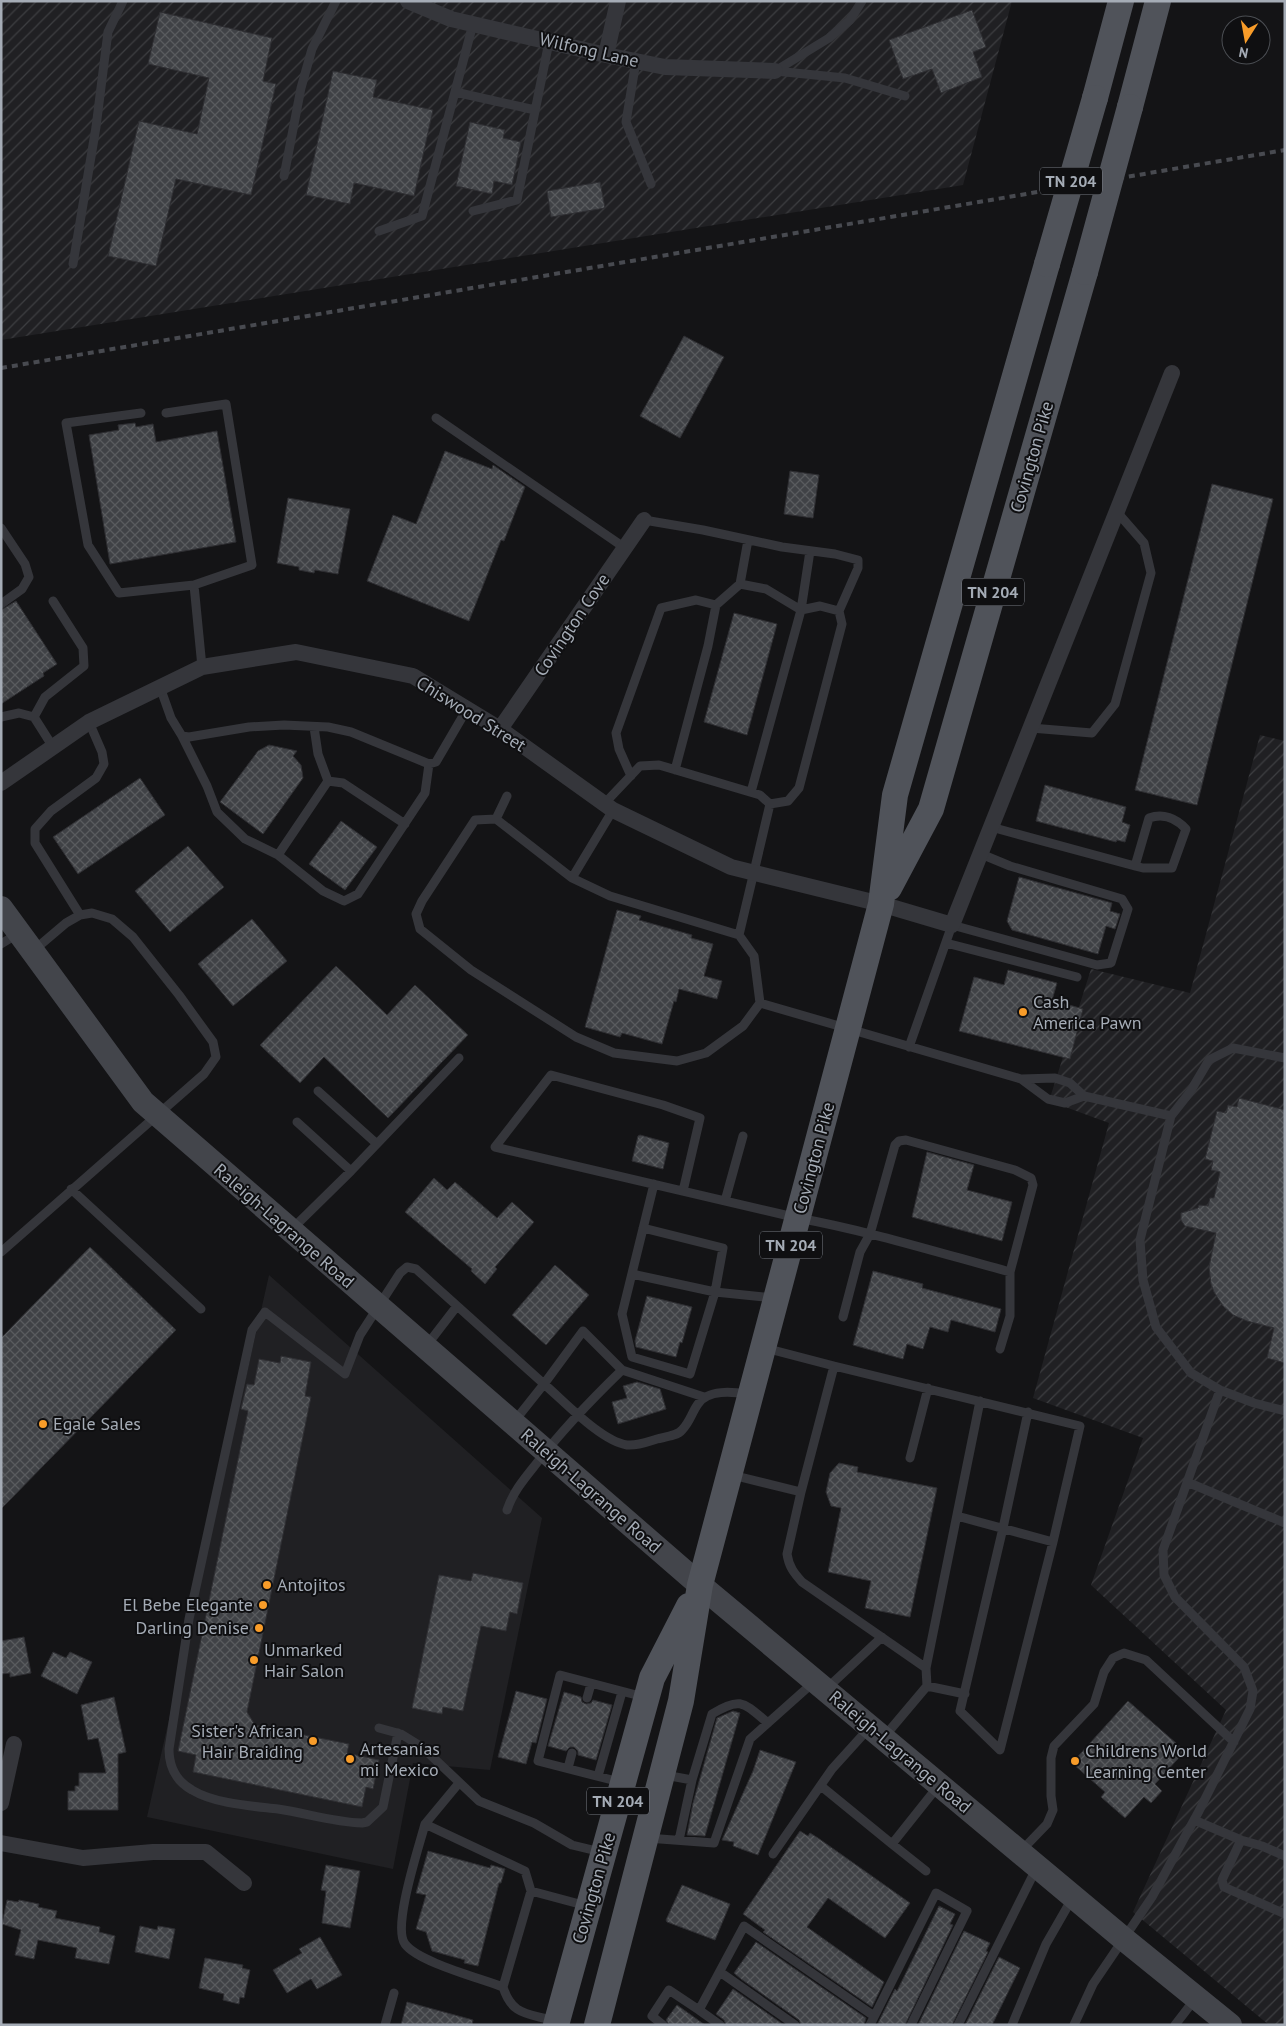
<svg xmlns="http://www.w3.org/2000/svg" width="1286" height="2026" font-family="'PT Sans',sans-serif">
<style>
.built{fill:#202023}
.industrial{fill:url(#industrial-furrows)}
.building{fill:url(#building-cross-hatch);stroke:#2e2e32}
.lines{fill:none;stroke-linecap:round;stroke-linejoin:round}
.lane{stroke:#35363b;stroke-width:9}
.street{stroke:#35363b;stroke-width:16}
.secondary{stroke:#43454b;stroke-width:24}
.primary{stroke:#50535a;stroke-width:26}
.rail{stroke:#484a50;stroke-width:4;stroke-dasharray:6 5;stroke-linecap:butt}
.primary-bridge{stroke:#50535a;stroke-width:26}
.poi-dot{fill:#f89c29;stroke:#0f0f11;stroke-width:2}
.labels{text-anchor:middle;stroke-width:4;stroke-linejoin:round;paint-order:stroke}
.shield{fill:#0f0f11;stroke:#787d84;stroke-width:1}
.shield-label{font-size:16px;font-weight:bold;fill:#a5acb6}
.street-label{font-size:18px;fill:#a5acb6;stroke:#0f0f11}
.poi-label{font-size:18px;fill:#a5acb6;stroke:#0f0f11;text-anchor:start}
</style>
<defs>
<pattern id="industrial-furrows" width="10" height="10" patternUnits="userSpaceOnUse" patternTransform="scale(1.25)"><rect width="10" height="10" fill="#202023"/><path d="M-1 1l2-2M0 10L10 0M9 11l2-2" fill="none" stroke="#3d3e41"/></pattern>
<pattern id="building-cross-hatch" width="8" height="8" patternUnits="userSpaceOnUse" patternTransform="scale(1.25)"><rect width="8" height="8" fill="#404246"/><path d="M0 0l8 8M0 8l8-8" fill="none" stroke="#595b5e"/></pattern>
</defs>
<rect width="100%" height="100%" fill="#141416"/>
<path class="built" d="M269 1275 542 1518 490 1770 413 1763 393 1869 147 1817Z"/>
<path class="industrial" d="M1 1H1012L963 185 1 340Z
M1260 735 1285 741V2025H1269L1133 1912 1226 1710 1091 1585 1143 1438 1033 1398 1109 1123 1049 1101 1091 969 1190 993Z"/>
<path class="building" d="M972 10 986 47 973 52 982 77 941 93 932 69 903 79 889 40Z
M160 12 272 38 263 81 276 84 251 195 176 179 156 266 108 256 139 121 197 134 209 78 148 64Z
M333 71 377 80 373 97 433 110 414 196 354 183 350 204 306 195Z
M470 122 505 130 503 138 521 142 512 185 494 181 492 194 456 186Z
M600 182 605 208 551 217 547 191Z
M684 336 724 357 680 438 640 416Z
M135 423 136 427 153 424 156 442 217 431 236 542 110 564 89 435 119 430 118 425Z
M445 451 492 469 493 465 525 487 504 541 501 540 469 621 367 581 393 515 416 524Z
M790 471 819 475 813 518 784 514Z
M1212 484 1273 499 1197 805 1135 790Z
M288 498 350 509 338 574 315 570 314 573 299 570V567L277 563Z
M16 601 57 664 43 673 44 676 1 704V610Z
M734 613 777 624 747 735 704 722Z
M269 745 297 751 293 756 301 765 303 778 263 834 220 802 258 751Z
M140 778 165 815 78 874 53 837Z
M1045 785 1126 807 1122 822 1130 825 1125 842 1117 840 1116 842 1036 821Z
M341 821 377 847 345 890 309 864Z
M188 846 224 887 170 932 135 891Z
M1019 877 1112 903 1110 911 1120 914 1115 929 1106 926 1098 954 1012 930 1007 921Z
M617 910 641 916 639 920 692 935 691 938 713 944 704 976 722 981 717 999 679 989 676 1002 674 1001 662 1044 622 1033 620 1037 585 1027Z
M252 919 287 961 233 1006 198 964Z
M336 966 387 1015 415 985 468 1035 388 1118 324 1057 300 1083 260 1045Z
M1008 970 1057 983 1052 1000 1083 1009 1070 1059 959 1031 974 977 1004 985Z
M1239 1098 1285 1110V1363L1267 1358 1274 1328 1247 1321 1233 1315 1223 1306 1214 1292 1211 1284 1209 1267 1216 1233 1185 1226 1181 1220V1213L1198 1208 1199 1205 1208 1206 1210 1198H1214L1220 1172 1211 1170 1213 1161 1205 1159 1217 1111 1226 1113 1228 1105 1237 1107Z
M640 1135 669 1143 663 1169 632 1161 638 1136Z
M927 1152 974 1165 967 1190 1012 1202 1002 1241 912 1217Z
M434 1178 447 1190 455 1182 497 1218 512 1202 534 1222 495 1267 497 1269 485 1284 471 1271 472 1269 405 1212Z
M90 1247 176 1330 1 1509V1338Z
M555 1265 589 1295 546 1345 512 1315Z
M873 1271 923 1284 922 1288 1001 1309 995 1332 951 1320 948 1332 930 1327 923 1349 907 1344 903 1359 853 1345Z
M647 1296 692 1307 682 1343 680 1342 676 1357 636 1347 635 1341Z
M281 1356 311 1362 305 1396 311 1397 247 1712 255 1725 349 1744 347 1753 379 1760 373 1789 366 1787 362 1807 193 1772 196 1755 178 1751 248 1411 241 1409 247 1384 254 1385 259 1359 280 1363Z
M637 1382 660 1389 666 1409 618 1424 612 1402 627 1398 623 1386Z
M839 1463 858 1467 857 1472 937 1488 910 1617 865 1608 871 1581 828 1572 841 1508 831 1506 826 1492 830 1473Z
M473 1573 523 1583 517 1614 510 1612 506 1631 481 1626 463 1711 443 1707 442 1714 412 1708 439 1575 471 1581Z
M24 1637 31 1673 10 1677V1673L1 1674V1641Z
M53 1652 66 1658 70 1652 92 1662 77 1694 41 1676Z
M516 1691 547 1699 536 1743 532 1742 526 1764 498 1757Z
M564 1692 581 1697 582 1702 586 1704 591 1703 593 1700 612 1705 596 1760 578 1755V1751L574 1747H570L566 1751 548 1746Z
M114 1697 126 1752 118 1754V1810H68V1791H75V1786H79V1773H106L98 1738 88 1740 81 1705Z
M1128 1701 1185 1751 1155 1784 1162 1791 1151 1803 1144 1797 1125 1818 1101 1797 1105 1792 1072 1763Z
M733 1711 740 1713 705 1836 687 1835 693 1803 717 1718Z
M760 1750 796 1762 758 1855 733 1846 734 1842 722 1840 753 1771Z
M800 1831 808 1836 810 1833 818 1838 910 1903 885 1938 828 1898 807 1927 884 1982 872 2007 763 1932 765 1930 743 1914Z
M428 1851 490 1868 491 1865 505 1869 501 1883H499L478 1966 464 1963 465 1960 432 1951 426 1932 416 1929 426 1895 416 1893Z
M326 1865 360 1871 350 1928 322 1923 326 1891 321 1890Z
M682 1885 730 1904 715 1940 667 1922 666 1920Z
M7 1900 18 1902 19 1900 39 1904 38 1907 57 1911 55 1918 100 1927 99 1932 115 1936 109 1964 75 1958 77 1948 38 1940 34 1959 15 1955 21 1930 2 1924Z
M939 1906 955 1914 950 1924 953 1925 905 2025H877L895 1989 897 1991Z
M140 1926 157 1930 158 1926 175 1929 169 1959 135 1952Z
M964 1931 990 1943 986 1951 988 1952 952 2025H918Z
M320 1937 342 1975 317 1989 311 1979 287 1993 273 1970 302 1953 299 1949Z
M756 1942 866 2018 864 2025H801L799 2020 741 1979 734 1973Z
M999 1957 1020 1968 992 2025H965Z
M205 1958 243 1965 242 1968 250 1970 244 1998 240 1997 239 2004 223 2000 224 1994 199 1988Z
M733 1989 784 2025H726L724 2020 716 2014Z
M407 2002 473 2020 472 2025H401Z
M677 2005 705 2025H669L666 2020Z"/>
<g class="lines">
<path class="lane" d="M636 61 626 122 651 184
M775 71 845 78 905 96
M775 71 829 38 850 20 862 1
M455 92 535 110
M284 176 301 88 312 49 336 1
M473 211 517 200 549 42
M379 231 422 216 473 24
M73 264 96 127 108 32 123 1
M141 413 66 423 88 545 119 593 194 585
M166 413 226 404 252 565 194 585 202 667
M436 418 625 548
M644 520 703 530 782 547 835 554 858 560V568L839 611
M1 528 25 564 29 577 22 589 1 604
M740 584 748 540
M716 605 740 584 766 589 801 610 810 551
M160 687 171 718 182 736 189 737 249 727 284 725 328 727 351 732 429 764 436 762 467 709
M1 717 19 713 34 717 53 747
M34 717 45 697 84 666 83 648 53 601
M314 727 318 754 328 781
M1031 728 1092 733 1115 704 1151 573 1144 543 1117 512
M182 736 207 786 217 812 245 839 278 855
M631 776 619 749 616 733 661 608 696 600 716 605 708 646 675 770
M751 792 801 610 820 606 839 611 842 624 799 788 788 801 770 804
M604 804 640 766 659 765 760 795 770 804 739 935
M496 819 507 796
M405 824 343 783 328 781 278 855 323 891 344 901 358 894 425 793 429 764
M991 827 1135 866 1143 868H1172L1186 829C1176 818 1163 813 1149 818L1135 866
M572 878 613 810
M80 915 35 843V829L51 811 96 778 104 764 102 752 89 722
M946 943 1077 977
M1 944 19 933
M760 1003 743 1026 706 1053 677 1061 614 1053 576 1037 471 970 420 929 416 914 422 901 475 820 496 819 572 878 610 896 739 935 754 956 760 1003 1021 1079 1055 1078 1070 1083 1084 1096 1171 1116
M909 1047 952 925 1097 965 1111 963 1128 909 1122 899 1010 866 981 854
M1285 1058 1233 1048 1209 1060 1190 1092 1171 1116 1140 1240 1143 1280 1156 1327 1191 1373 1220 1390 1254 1403 1285 1411
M1021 1079 1048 1099 1065 1103 1084 1096
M318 1091 377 1144
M351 1171 459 1058
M71 1189 201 1309
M683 1191 700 1118 663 1105 551 1075 495 1147 798 1218C869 1231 940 1253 1010 1272L1033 1185 1031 1178 1015 1170 906 1140 899 1141 895 1145 870 1234 860 1252 843 1317
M725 1201 743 1136
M643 1228 723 1248 715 1292 690 1374 632 1357 622 1314 654 1184
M292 1229 351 1171 297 1122
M1 1252 204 1074 216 1057 213 1042 179 995 133 937 112 919 92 913 80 915 66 923 33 951
M632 1274 715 1292 773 1298
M427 1345 457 1306
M1000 1349 1010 1316V1272
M834 1366 1080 1426 1053 1542 1000 1750 960 1711 1003 1528 1028 1412
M622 1370 583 1331 544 1384C565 1402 601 1441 627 1445 638 1446 647 1442 657 1439 665 1437 677 1436 682 1430 690 1422 692 1412 698 1404 708 1389 733 1392 748 1394
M910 1458 928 1388
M732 1475 801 1492 834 1366 765 1348
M1187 1482 1285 1523
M801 1492 787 1554C789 1567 794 1573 802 1582L926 1668
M507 1510C513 1492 524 1479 536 1464 562 1430 591 1400 622 1370L704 1397
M957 1516 1053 1542
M927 1686 926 1668 980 1401
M825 1690 882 1637
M587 1698 591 1684
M379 1728 401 1734 422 1747 479 1801 534 1823 572 1845 601 1852
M398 1733 383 1807 367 1822 362 1823C333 1822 306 1813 278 1809 252 1806 215 1804 192 1790 176 1781 169 1767 169 1749L189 1619 252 1330 265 1312 345 1374 360 1335 400 1273 407 1267 416 1269 544 1384 513 1423
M884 1737 927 1686 965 1694
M568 1768 572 1753
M665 1775 692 1780 679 1840
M598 1776 622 1692
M692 1780 712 1714C741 1696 744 1703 768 1723
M620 1782 538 1761 560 1675 644 1697
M459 1783 425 1824 525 1871 531 1891
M821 1786 892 1844 939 1785
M1194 1820 1241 1840 1222 1880 1224 1887 1285 1914
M425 1824C419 1847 392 1927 405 1944 418 1962 480 1978 503 1987
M647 1838 714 1843 750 1739 815 1681
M1241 1840 1262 1846 1285 1856
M892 1844 926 1871
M1020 1852 1047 1824 1053 1810 1051 1796V1758L1054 1746 1094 1704 1104 1672 1113 1658 1124 1653 1146 1660 1234 1742
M773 1854 832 1769 870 1727
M720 1972 795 2025
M699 2010 720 2025
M554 2021C528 2013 512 2016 503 1987L531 1891 587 1906
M385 2025 394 1993
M663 2025 652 2016 669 1990 699 2010 744 1926 874 2016
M870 2025 936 1893 967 1911 911 2025
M958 2025 1037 1867
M1012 2025 1046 1944 1073 1897
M1074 2025 1093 1984 1152 1897 1199 1811 1250 1709 1253 1691 1244 1667 1175 1597 1164 1575 1163 1550 1220 1390
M1175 2025 1195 1999"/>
<path class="street" d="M408 1 451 19 606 55 665 67 775 71
M606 55 618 1
M500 729 644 520
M1 783 89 722 202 667 296 652 413 676 500 729 613 810 731 867 881 904 952 925 1172 373
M1 1803 14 1744
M1 1843 83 1858 153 1852H206L244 1883"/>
<path class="secondary" d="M1 908 143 1102 700 1585 1125 1940 1230 2025"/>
<path class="primary" d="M1095 98 1121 1
M1130 107 1158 1
M889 888 931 809 1085 272
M556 2025 652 1678 689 1606
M597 2025 681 1701 700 1585 881 904 895 795 1047 264"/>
<path class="rail" d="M1 368 1285 150"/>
<path class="primary-bridge" d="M1047 264 1095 98
M1085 272 1130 107"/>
</g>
<g class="poi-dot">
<circle cx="1023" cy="1012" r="5"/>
<circle cx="43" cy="1424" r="5"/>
<circle cx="267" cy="1585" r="5"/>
<circle cx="263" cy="1605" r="5"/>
<circle cx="259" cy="1628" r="5"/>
<circle cx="254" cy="1660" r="5"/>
<circle cx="313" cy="1741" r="5"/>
<circle cx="350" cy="1759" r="5"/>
<circle cx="1075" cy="1761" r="5"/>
</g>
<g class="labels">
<g class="shield">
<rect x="1040" y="167.5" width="62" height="27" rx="4"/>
<rect x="962" y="578.5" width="62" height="27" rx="4"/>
<rect x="760" y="1231.5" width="62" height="27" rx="4"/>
<rect x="587" y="1787.5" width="62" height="27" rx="4"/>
</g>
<g class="shield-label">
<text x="1071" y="187">TN 204</text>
<text x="993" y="598">TN 204</text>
<text x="791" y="1251">TN 204</text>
<text x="618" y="1807">TN 204</text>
</g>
<g class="street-label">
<text transform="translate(589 50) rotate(13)" y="6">Wilfong Lane</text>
<text transform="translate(1032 457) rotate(-74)" y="6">Covington Pike</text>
<text transform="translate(572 625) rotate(-56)" y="6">Covington Cove</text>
<text transform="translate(471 714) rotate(32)" y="6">Chiswood Street</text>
<text transform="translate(814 1158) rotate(-75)" y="6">Covington Pike</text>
<text transform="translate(284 1226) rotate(41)" y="6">Raleigh-Lagrange Road</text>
<text transform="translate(591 1491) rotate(41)" y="6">Raleigh-Lagrange Road</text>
<text transform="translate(900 1752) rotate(40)" y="6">Raleigh-Lagrange Road</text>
<text transform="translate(594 1888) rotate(-74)" y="6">Covington Pike</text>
</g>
<g class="poi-label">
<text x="1033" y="1008">Cash<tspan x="1033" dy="21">America Pawn</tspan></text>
<text x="53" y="1430">Egale Sales</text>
<text x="277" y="1591">Antojitos</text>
<text x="253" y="1611" text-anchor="end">El Bebe Elegante</text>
<text x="249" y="1634" text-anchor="end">Darling Denise</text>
<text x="264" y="1656">Unmarked<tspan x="264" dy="21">Hair Salon</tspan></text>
<text x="303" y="1737" text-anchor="end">Sister's African<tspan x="303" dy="21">Hair Braiding</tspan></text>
<text x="360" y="1755">Artesanías<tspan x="360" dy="21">mi Mexico</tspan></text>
<text x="1085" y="1757">Childrens World<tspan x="1085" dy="21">Learning Center</tspan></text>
</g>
</g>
<rect width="1286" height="2026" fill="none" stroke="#a5acb6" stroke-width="5"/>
<g transform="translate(1246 40) rotate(191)"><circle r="24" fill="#0f0f11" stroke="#4b4e53"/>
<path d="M0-4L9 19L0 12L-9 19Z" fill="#f89c29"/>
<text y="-8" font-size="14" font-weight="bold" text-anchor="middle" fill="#a5acb6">N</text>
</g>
</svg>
